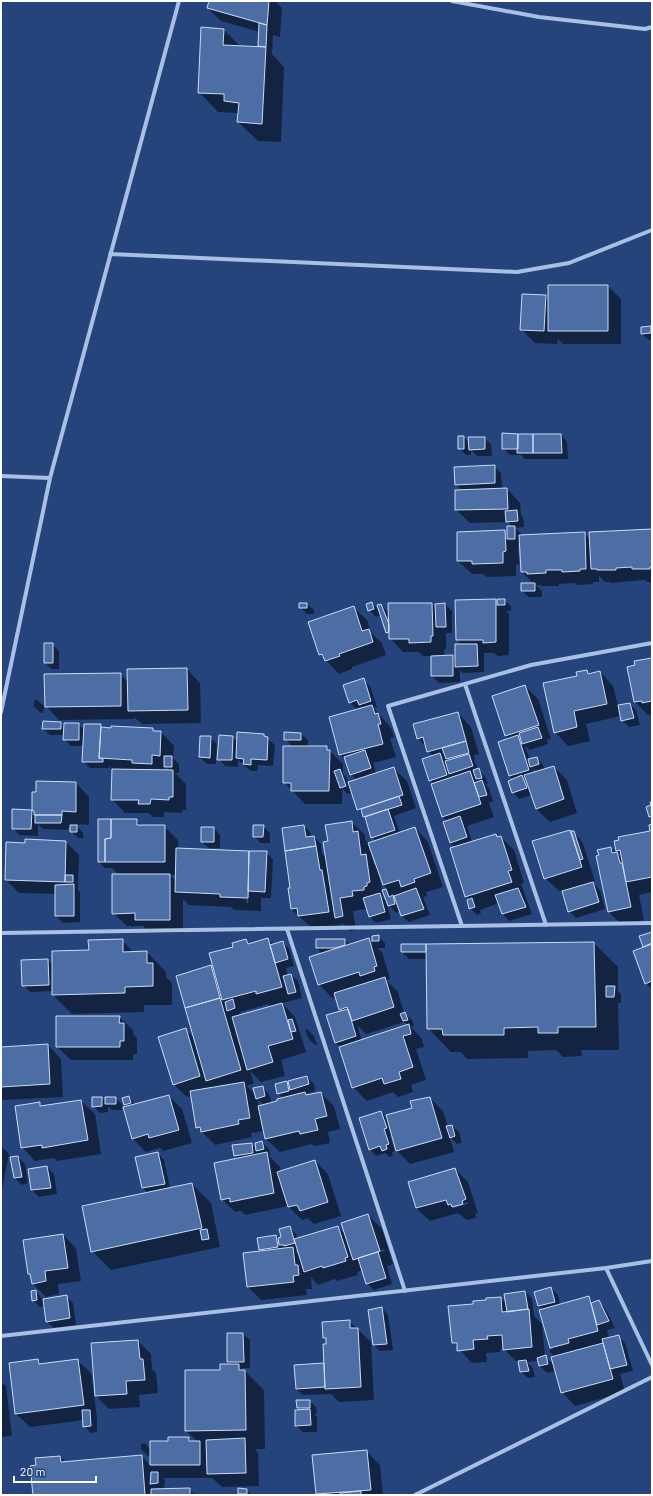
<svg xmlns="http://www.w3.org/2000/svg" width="653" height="1496" font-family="Barlow,sans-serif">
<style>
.shadow{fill:#0007;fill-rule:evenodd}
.building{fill:#4d6ea5;stroke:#ccdbf4}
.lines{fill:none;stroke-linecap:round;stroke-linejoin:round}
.minor{stroke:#a9c0e5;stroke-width:4}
</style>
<rect width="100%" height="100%" fill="#25447c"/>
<path class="shadow" d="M210 1H275L282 8 280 37 273 35 272 53H271L284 67 281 142 258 141 238 122 239 115 236 113 218 112 199 92 224 30 241 47H259L260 32 221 21 208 8Z
M608 286 621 299V344H563L558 339 557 344 535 343 521 329 546 296 549 300Z
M650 327 652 329V340H649L642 334Z
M561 435 567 442 568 459H525L521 455H510L503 448Z
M464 437 470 443 484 438 491 444 492 456H477L471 450V455H466L459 448Z
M494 466 501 473 502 490 507 489 520 503 521 515 523 517 524 527 515 528 521 533V536L584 533 590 539 652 530V582H647L645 580 611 583 610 582H605L599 576V582H593V584L577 585 575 583 559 584V586H542L540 585H536L542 591V597H529L522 591 534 584 522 572 520 545H518L519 564 516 565V576L487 577 483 574H472L458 561 504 531 508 535 512 527 508 522 470 523 456 510 463 491 456 485Z
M496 600 498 603 504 600 511 606V611H506L509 614V655L498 656 494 653H484V672L463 673 460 670V682L439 683 432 676V656H423L419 652H403L390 638 381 615 376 617 369 610 372 603 380 612 381 605 389 613 432 604 436 608 445 604 452 611V633H446V649H444V657L453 656 456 660 462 645 457 640Z
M307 604 314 610V614H307L300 607Z
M353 607 367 620 371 633 382 643 386 655 352 667V669L339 674 320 654Z
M52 644 59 651V669H52L45 663Z
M652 659V714L648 715 635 702Z
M187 669 200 683 201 723 142 724 134 717V719L59 720 46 706 120 674 128 682Z
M587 671 590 674 600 672 613 686 618 706 630 704 636 710 640 725 629 727 622 720 621 716 586 724 590 741 568 746 555 732 578 676Z
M363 680 370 686 377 707 374 708 391 728 394 737 390 738 396 757 373 763 376 773 393 768 407 781 416 808 394 816 400 833 415 828 428 842 443 887 426 892 427 896 423 897 430 915 409 922 402 916 401 911 396 913 387 904 391 919 376 923 370 917 366 904 365 905 366 909 353 911 356 930 350 931 341 922 342 925 313 929 291 909V888L304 826 310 832 311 837H314L321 844 322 854 327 858 329 841 351 822 365 835V840L369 844 376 841 372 837 365 816 358 809 353 793 348 794 342 789V804H305L284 782 293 747 285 739 301 734 308 740V747H326L343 764V774L346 777 348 783 356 780 351 774 347 761 340 755 331 717 364 708 362 707 356 709 350 702ZM373 854 378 868 374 864 372 855ZM380 879H382L383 885 388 889 384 890 388 903 381 896H383Z
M525 686 538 699 551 739 547 740 548 744 530 750 525 746 530 760 537 758 543 765 545 770 554 767 567 780 577 813 550 822 536 809 532 795 519 799 513 792 514 780 510 776 509 739 506 736 493 697ZM532 767 537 772 534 773Z
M34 700H37L44 706 43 713H41L34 707Z
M458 713 471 727 479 754 474 755 475 759 474 760 478 769 485 776 488 784 485 785 489 788 493 801 489 803 494 817 467 826 472 842 495 835 498 838 501 837 514 850 524 883 521 884 532 914 509 921 503 914 499 903 480 910 481 913 477 915 470 908V900L466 896 455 847 450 843 447 821 443 817 434 784 430 780 433 756 428 751 426 747 418 738Z
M61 723 65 727 78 724 85 730 101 725 104 728 152 729 155 732H161L174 746 173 758 179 764V773H175L186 784V810H182V813L164 812V817H153L149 813H125L112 799 113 770 109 766V768H90L83 761 84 746H71L64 739V735H50L43 729ZM165 768H167L169 771H165Z
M263 735 275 745 273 766 258 765 257 771H251L238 760V767L225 766 219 759 232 737 238 742Z
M210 737 217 744 216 764H207L200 757Z
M76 783 89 797V825L75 824 83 833V838H78L71 831V828H68V830L43 829 38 824V836L19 835 13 828 31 811 33 812V793Z
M136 820 142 826H164L178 840V849L266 852 273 859 271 898H261V911L234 910 231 907 189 905 183 899V933H149L143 926H127L113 913 119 875 112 868H105L99 862ZM170 875H176V881ZM247 889 249 891 248 903H246Z
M652 825V892L639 895 644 920 622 925 609 912 611 848 623 859 622 856 617 850 651 832Z
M263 826 270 833V843H261L254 836Z
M214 828 220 835V848H209L202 842Z
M570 831 573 832 580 839 583 844 595 881 592 882 600 890 605 909 576 918 569 911 563 890 559 891 545 878Z
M26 840 66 842 79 855 78 890 80 892V922L63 923 56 916V894L19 893 6 880 26 844Z
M652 933V989L646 983 645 947 644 946Z
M378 936 385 943V948H377L382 952 390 979 387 980 388 982 398 992 404 1013 412 1020 414 1026 411 1027 422 1039 424 1047 416 1049 426 1080 411 1085 413 1092 398 1097 393 1092 367 1101 353 1087 340 1047 336 1043 328 1016 342 1012 336 997 332 998 319 984 322 954 317 948 345 940 350 945 368 939 373 944V937ZM404 1022 408 1025 362 1041 357 1025 366 1034Z
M268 939 273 945 283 942 289 949 294 966 286 968 288 976 291 975 298 981 302 998 282 1003 295 1017 306 1052 281 1060 285 1076 261 1082 250 1071 254 1083 247 1086 256 1095 262 1087 269 1094 272 1104 283 1098 278 1093 286 1082 290 1086 307 1077 314 1084 315 1091 305 1094 307 1096 321 1093 334 1106 340 1129 328 1132 330 1143 314 1146 312 1144 280 1152 266 1139 264 1131 251 1133 252 1137 215 1145 197 1127 192 1096 187 1097 173 1084 186 1030 195 1039 210 966 215 971 235 947 246 940 250 944ZM268 1004 271 1007 241 1015 240 1012ZM258 1099 264 1106 259 1107Z
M122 940 134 953 147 952 166 972V977L172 983V1005H144V1012L72 1014 53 995V991L30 992 23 985 48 960 53 965Z
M594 943 618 967V991L621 994V1003H618L619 1050H581L582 1056 563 1057 556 1050 528 1051V1058L467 1059 461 1052H451L428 1028 427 959H409L402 952 426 945Z
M119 1017 133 1030V1034L137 1038V1054H133V1060H71L57 1047Z
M307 1029 314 1036 317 1045H315L309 1039 305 1030Z
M48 1045 61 1059 63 1097 1 1100V1048Z
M169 1096 182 1109 192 1143 163 1151 160 1148 146 1152 132 1138 127 1107 124 1104 129 1097 135 1104Z
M102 1098 106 1102 115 1098 122 1104V1110H112L108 1106V1112L100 1113 93 1106Z
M430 1098 443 1111 448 1127 452 1126 459 1132 462 1143 457 1144 450 1137 454 1152 410 1164 397 1151 392 1135 390 1136 395 1151 392 1152 393 1156 389 1157 385 1153 376 1156 370 1149 381 1112 388 1119 414 1109Z
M81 1101 95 1114 101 1154 57 1161 54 1158 35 1161 22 1147 40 1103 43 1107Z
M262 1142 269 1149 270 1156H269L280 1167 281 1172 315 1161 328 1174 341 1216 314 1224 308 1218 302 1220 288 1206 245 1215 241 1211 235 1212 222 1199 238 1159 235 1155 252 1144 257 1149Z
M1 1146 9 1154 1 1194Z
M158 1153 164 1160 170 1188 192 1184 211 1203 220 1247 111 1270 92 1251 148 1193 143 1188Z
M18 1157 25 1164 28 1183 21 1185 15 1178Z
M47 1167 54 1174 57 1194 39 1197 32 1190 29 1170Z
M455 1169 468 1182 478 1213 475 1214 476 1218 467 1220 458 1213 430 1221 416 1208 409 1183ZM468 1202V1204L454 1208 452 1206Z
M368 1215 382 1229 393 1264 387 1266 392 1284 374 1290 367 1283 362 1268 359 1264 361 1271 357 1272 358 1275 337 1281 335 1279 318 1285 311 1277 312 1289H306L307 1295 261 1300 248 1287 262 1252 260 1249 276 1236 279 1239 282 1238 289 1227 296 1234 298 1239 338 1227 346 1235ZM384 1249 385 1251 378 1253 376 1251ZM298 1250 300 1255 295 1251Z
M63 1235 76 1248 81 1281 58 1284 59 1294 46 1297 32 1283V1276L29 1274Z
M551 1288 558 1295 560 1305 588 1297 594 1303 599 1302 605 1308 615 1328 607 1330 609 1338 618 1336 625 1343 633 1371 620 1374 625 1392 575 1406 562 1392 556 1371 547 1373 540 1366 539 1361 527 1362 533 1368 535 1377 528 1378 521 1372 519 1362 518 1363 504 1349H500V1352L486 1353 487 1362 472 1363 453 1342 474 1305 501 1298 506 1303 525 1292 532 1298 534 1316 542 1324 545 1357 554 1365 555 1357 550 1352V1350L553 1349 551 1347 543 1310 539 1306Z
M36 1291 43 1300 66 1296 73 1303 76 1325 54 1328 47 1322 45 1306 40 1307 33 1300Z
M382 1308 388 1315 393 1350 380 1351 374 1345Z
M349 1321 371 1342 374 1400 339 1402 331 1394 303 1395 296 1389 325 1366 327 1341 324 1337Z
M243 1334 250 1340V1368H242L264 1390 265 1449H255L258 1453 259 1486 222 1487 212 1478H163L165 1480 164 1490 189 1489 195 1495H34L37 1466 60 1457 66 1462 142 1456 151 1466V1456H148L141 1449V1444L145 1443 151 1450 169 1442 189 1438 193 1442H198L186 1431 221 1371 231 1365 228 1362Z
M138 1341 151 1354 152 1369 156 1373 158 1393 139 1395 140 1407 109 1409 96 1396 92 1344Z
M38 1360 42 1365 77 1360 91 1373 97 1418V1432L91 1433 84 1426V1420L30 1427 16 1414Z
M1 1382 6 1386 12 1436 1 1437Z
M310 1401 316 1407 317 1414H314L317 1417V1432H303L296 1426 300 1411 298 1408Z
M367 1452 380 1465 383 1495 317 1494 313 1456Z
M247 1490 252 1495H240L239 1494Z"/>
<path class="building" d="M209 1H269L267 25 207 8Z
M259 23 267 25 266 47 258 46Z
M201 27 224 29 223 45 266 47 262 124 237 122 239 103 224 101V94L198 93Z
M548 285H608V331H548Z
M522 294 546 295 544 331 520 330Z
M651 326V333L641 334V327Z
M502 433 518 434V449H502Z
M518 434H533V453H517Z
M533 434H561L562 453H533Z
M458 436H464V449H458Z
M468 437H485V449L469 450Z
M495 465V483L455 485 454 467Z
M507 488 508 509 455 510V490Z
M517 510 518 521 506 522 505 511Z
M507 526H515V539H507Z
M652 529V567H650V569H632V567L616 568V570H597V569H591L589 532Z
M505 530 506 551 503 552V563L472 564V561H457V532Z
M585 532 586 569H580V571L562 572V570H546V573L527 574V572H521L519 535Z
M521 583H535V591H521Z
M496 599V642L483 643V640H456L455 600Z
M497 599H505V605H497Z
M372 602 374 609 368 611 366 604Z
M299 603H307V608H299Z
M388 603H432L433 636H431V642L409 643V639H389Z
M445 603 446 627H436L435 604Z
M381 604 389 624V632L386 633 377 605Z
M354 606 362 631 369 629 373 642 339 654 340 656 325 661 322 654 319 655 308 622Z
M44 643H53V663H44Z
M455 644H477L478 666 455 667Z
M453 655V676H431V656Z
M652 658V701L642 703V701L634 702 627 667 635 665 634 661Z
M187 668 188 710 128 711 127 669Z
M587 670 588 674 600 671 607 704 574 711 577 727 554 733 543 683 577 676 576 672Z
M121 673V706L45 707 44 674Z
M364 678 371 701 359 705 357 700 349 703 343 685Z
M525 685 539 725 505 736 492 696Z
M630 703 634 718 621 721 618 705Z
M372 705 375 714 378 713 381 724H378L383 744 339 755 329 717Z
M458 712 466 741 427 752 423 737 417 739 413 724Z
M43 721 61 722V729H42Z
M64 723H79V740H63Z
M84 724H101L99 758 103 759V762H82Z
M111 726 153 728V731H161L160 756 152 755V764L132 763V760L99 758 101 727 111 728Z
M538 727 542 738 522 744 519 733Z
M237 732 264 734V736L268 737 267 760 251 759V765L243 764 244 759 236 758Z
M284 732 301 733V740H284Z
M219 735 233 736 232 760H217Z
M518 735 529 770 509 776 498 742Z
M200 736H211L210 758 199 757Z
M466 741 469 753 446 759 442 748Z
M283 746H327V750H330L329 791H291V783H283Z
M365 750 371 768 350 775 344 757Z
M440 753 447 775 429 781 422 759Z
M469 754 473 766 449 774 445 761Z
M164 756H172V767H164Z
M537 757 539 764 530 767 528 759Z
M554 766 564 799 536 809 524 775Z
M394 767 403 795 357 810 348 782Z
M479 768 482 778 476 779 473 770Z
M112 769 173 770V797H169V800L151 799 150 804H138L139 800H111Z
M340 769 346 786 340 788 334 771Z
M470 771 481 804 442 817 431 784Z
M522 775 527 788 512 793 508 781Z
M482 780 487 795 479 797 474 783Z
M36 781 76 782V812L62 811V815H34V811L32 810V792H36Z
M399 796 402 805 363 817 361 809Z
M650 802H652V816L649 817 646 807 651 805Z
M12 809 32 810 31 829H12Z
M388 809 395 830 371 838 365 817Z
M35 815H62L61 823H35Z
M460 816 467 837 450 843 443 822Z
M98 819H111V838L105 839V862H98Z
M111 819H137V825H165V862H105V839L111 838Z
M352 821 353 832 358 831 361 855 366 854 370 882 367 883V886L364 887V890L352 891 353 896 340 898 343 916 335 918 323 842 328 841 325 825Z
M652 824V877L626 882 620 850 616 851 614 841 619 840 618 837 650 831 649 825Z
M70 825H77V832H70Z
M253 825H264L263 837H253Z
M304 825 306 837 314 836 316 846 285 851 282 828Z
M201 827H214V842H201Z
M415 827 431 873 414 879 415 882 401 887 399 880 383 885 368 843Z
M570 830 582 867 544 879 532 841Z
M571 831H574L583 859 580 860Z
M496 834 497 837 501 836 512 870 508 871 512 882 465 897 450 848Z
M25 839 66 841 65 882 5 880 6 842 25 843Z
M316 846 320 870H322L329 912 298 916 297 908 291 909 288 888H290L285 851Z
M611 847 612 853 617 852 620 863H622L631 907 608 912 596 856 599 855 597 850Z
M176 848 249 851 248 898 220 897V894L175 892Z
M249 851H267L265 892 248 891Z
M112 874H170V920H135V913L112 914Z
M65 875H73V882H65Z
M593 882 599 902 568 912 562 891Z
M74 884V916H55V885Z
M416 888 424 909 401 916 394 896Z
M518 888 526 907 502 914 495 895Z
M386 889 389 897 393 895 395 904 388 906 382 890Z
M380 893 385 912 369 917 363 898Z
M472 898 475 907 469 909 467 900Z
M652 932V943L643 947 639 936Z
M379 935V941H372V936Z
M268 938 282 987 256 994V991L222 1000 209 953 233 947 232 943 246 939 248 944Z
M369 938 377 966 374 967 375 971 360 976 359 972 318 985 309 957Z
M123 939V952L147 951V963H153V986L125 987V993L52 995V951L89 950 88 940Z
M316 939H345V945L335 948H316Z
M283 941 288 959 275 963 270 945Z
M594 942 596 1027H558V1033H538V1027L504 1028V1035H443L442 1029H427L426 944Z
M401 944H426V952H401Z
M652 944V981L645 984 633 951Z
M48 959 49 985 22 986 21 960Z
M211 965 220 998 185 1008 176 976Z
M291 974 296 992 288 994 283 976Z
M385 977 394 1007 352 1021 347 1007 339 1010 334 993Z
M606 986H615L614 997H606Z
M220 998 241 1070 206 1081 185 1008Z
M233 999 235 1008 227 1011 225 1002Z
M282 1003 293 1039 268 1046 273 1062 247 1070 232 1017Z
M348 1009 356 1036 335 1043 326 1015Z
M405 1012 408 1020 403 1021 400 1014Z
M56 1016H120L119 1023H124V1041H120V1047H56Z
M292 1019 296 1031 291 1032 288 1020Z
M409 1024 411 1034 403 1036 413 1067 399 1072 401 1079 384 1084 382 1078 352 1088 339 1047Z
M186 1028 200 1076 173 1085 158 1037Z
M48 1044 50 1084 1 1087V1047Z
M307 1076 309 1084 290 1090 288 1081Z
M287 1081 289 1091 277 1094 275 1084Z
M244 1082 250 1118 238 1120 239 1124 201 1132 200 1127 196 1128 190 1091Z
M263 1086 265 1096 256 1099 253 1088Z
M305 1092 306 1095 321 1092 327 1116 315 1119 318 1130 300 1134 299 1131 265 1139 258 1106 277 1101V1099Z
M169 1095 179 1130 149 1138 148 1134 132 1139 123 1107Z
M129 1096 131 1103 124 1105 122 1098Z
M92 1097H102V1106L92 1107Z
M105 1097H116V1104H105Z
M430 1097 442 1138 396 1151 386 1115 412 1108 410 1101Z
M81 1100 88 1140 42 1148V1145L21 1148 15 1106 40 1102V1106Z
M381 1111 387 1128 384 1129 389 1144 386 1145 387 1149 382 1151 380 1146 369 1150 359 1118Z
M452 1125 455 1136 450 1138 446 1126Z
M262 1141 264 1149 256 1151 255 1143Z
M252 1143 253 1153 234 1156 232 1145Z
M158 1152 165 1184 142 1188 135 1157Z
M267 1152 274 1193 230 1202V1198L221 1200 214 1163Z
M18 1156 22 1177 14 1178 10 1157Z
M315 1160 328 1202 300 1211 297 1205 288 1207 277 1172Z
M47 1166 51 1188 31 1190 28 1169Z
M455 1168 466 1199 462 1201 463 1204 452 1207 451 1204 448 1205 446 1200 416 1208 408 1182Z
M192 1183 202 1228 91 1252 82 1206Z
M368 1214 380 1251 353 1260 341 1223Z
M290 1226 295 1243 284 1246V1245H279L278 1238 281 1237 279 1229Z
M338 1226 348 1257 345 1258 346 1261 323 1268 322 1266 304 1272 294 1239Z
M207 1229 209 1239 202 1240 200 1230Z
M63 1234 68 1268 45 1271 46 1281 32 1284 30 1274H28L23 1240Z
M276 1235 278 1247 259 1250 257 1238Z
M293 1247 295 1265H298L299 1275 293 1276 294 1282 247 1287 243 1253Z
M378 1252 386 1278 366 1284 358 1258Z
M551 1287 555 1302 538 1306 534 1292Z
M36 1290 37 1300 32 1301 31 1291Z
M525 1291 528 1309 507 1312 504 1294Z
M67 1295 70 1318 46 1322 43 1299Z
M589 1296 598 1331 568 1339 569 1343 550 1348 539 1310Z
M501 1297 502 1312 529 1309 532 1347 503 1350 502 1335 487 1336 488 1339 473 1340 474 1349 457 1351V1343H452L448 1306 473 1304V1301L486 1300V1298Z
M599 1300 609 1321 597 1325 591 1303Z
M382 1307 387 1344 373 1345 368 1310Z
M350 1320V1328H358L361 1387 325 1389 323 1344H326V1338H323L322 1322Z
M227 1333H243L244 1362H227Z
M619 1335 627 1365 610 1369 602 1339Z
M138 1340 140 1359H143L145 1380 126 1381 127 1394 95 1396 91 1343Z
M603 1343 613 1379 561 1393 551 1357Z
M546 1355 548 1364 539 1366 537 1358Z
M38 1359 39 1364 78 1359 84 1405 15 1414 9 1363Z
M526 1360 529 1371 520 1372 518 1361Z
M324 1363 325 1387 296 1389 294 1365Z
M220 1364H239V1370H245L246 1430 185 1431V1370H220Z
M296 1400H310V1408H297Z
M310 1409 311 1425 295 1426V1410Z
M82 1410H90L91 1426 83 1427Z
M168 1437H189V1441H200V1465H150V1441H168Z
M245 1438 246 1473 207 1474 206 1440Z
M367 1450 371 1490 316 1494 312 1455Z
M142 1455 145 1495H33L30 1466 36 1465 35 1458 60 1456 61 1462Z
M151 1472H158V1483L150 1484Z
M190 1488V1495H151V1489Z
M238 1488 247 1489V1494H238Z
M361 1491V1495H340V1493Z"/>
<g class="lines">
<path class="minor" d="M452 1 539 17 645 29 652 27
M110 254 517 272 569 263 652 230
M1 476 50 478
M465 684 546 925
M1 712 50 478 179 1
M462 926 388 706 531 665 652 643
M287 929 405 1291
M1 933 652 923
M606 1268 652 1365
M1 1336 606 1268 652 1261
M415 1495 652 1377"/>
</g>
<rect width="653" height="1496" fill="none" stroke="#ffffff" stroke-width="4"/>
<path d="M14 1476v6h82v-6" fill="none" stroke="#ffffff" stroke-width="2"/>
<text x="20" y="1476" font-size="12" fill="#ffffff" stroke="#25447c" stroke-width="3" paint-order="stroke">20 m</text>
</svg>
